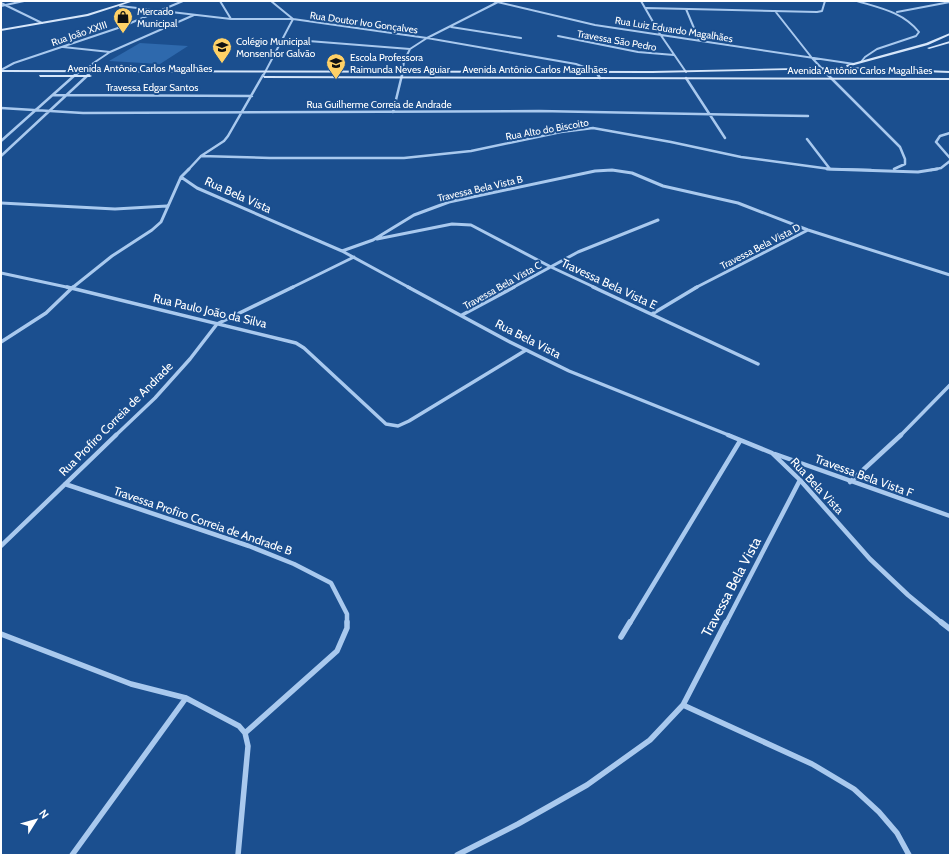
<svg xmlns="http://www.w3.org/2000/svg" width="951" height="856" font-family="Cabin,sans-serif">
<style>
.green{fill:#2e69ad}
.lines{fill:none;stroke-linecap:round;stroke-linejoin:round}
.street-far5{stroke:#a9c9ee;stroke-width:2}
.street-far4{stroke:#a9c9ee;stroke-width:2.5}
.street-far3{stroke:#a9c9ee;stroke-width:3}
.street-far2{stroke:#a9c9ee;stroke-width:3.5}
.street-far1{stroke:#a9c9ee;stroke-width:4.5}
.street{stroke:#a9c9ee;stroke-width:5.5}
.secondary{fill:#d6e6fa;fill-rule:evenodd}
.labels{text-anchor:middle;stroke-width:4;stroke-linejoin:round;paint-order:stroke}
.far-poi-label{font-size:10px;fill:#fff;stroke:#1b4f8f;text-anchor:start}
.far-street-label{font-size:10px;fill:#fff;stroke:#1b4f8f}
.street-label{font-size:12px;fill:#fff;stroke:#1b4f8f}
.near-street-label{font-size:14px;fill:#fff;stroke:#1b4f8f}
</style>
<rect width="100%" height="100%" fill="#1b4f8f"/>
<path class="green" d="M140 43 188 46 160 64 109 61Z"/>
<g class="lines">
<path class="street-far5" d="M220 1 231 19
M271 1 293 19
M493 1 595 25 854 64
M641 1 660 34 686 72
M857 1C880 8 903 12 919 32L916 36 877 49 865 57 861 62
M1 3 42 23
M1 6 24 1
M120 6 231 19H293L427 38 576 64 597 72 599 76
M646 8 817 12 822 11 825 1
M686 9 699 40
M775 11 812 58 829 76
M897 12 950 2
M451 27 521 38
M558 36 638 52 674 55
M283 39 410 49
M63 47 110 52
M1 70 14 63 121 27 183 1
M74 76 110 52 194 15
M87 76 92 71
M263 76 293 19
M402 76 404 61 410 49 427 38 498 2"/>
<path class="street-far4" d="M598 75 600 78
M828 75 900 147 905 159V164L894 169
M686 78 725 138
M53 95 252 96
M1 108 83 113 539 111 808 116
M393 112 402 75
M950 133 940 136 936 142 950 158
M807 139 830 169
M1 141 75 75
M1 156 88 75
M201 156 270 158H404L471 151 561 132 593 128 671 142 741 157 830 169 871 170
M188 170 201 156 224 141 228 136 263 75
M931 170 941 168 950 161"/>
<path class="street-far3" d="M827 169 918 172 937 169
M181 177 197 188 342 251 410 288
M1 203 115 209 167 206
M377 239 452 224 471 225 551 267 596 288
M342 251 373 240 414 215 449 202 595 171 612 170 632 173 663 186 738 203 808 230 950 275
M1 273 71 288
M72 288 112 256 152 230 161 222 181 177 189 169
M291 288 354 257
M512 288 578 252 658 220
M695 288 808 230"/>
<path class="street-far2" d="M67 287 296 343 304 348 386 424 398 426 409 421 526 350
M408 287 508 341 569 371 731 436
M593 287 758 364
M652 314 697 287
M462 315 514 287
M1 342 46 313 73 287
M115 436 155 398 190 359 217 324 293 287
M900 436 950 385"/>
<path class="street-far1" d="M728 435 772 453 800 480 870 559 908 595 942 623
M775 454 950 516
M850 482 901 435
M65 484 249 546 294 564 331 583 347 614V623
M1 546 116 435
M630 623 740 441
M726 623 800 480"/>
<path class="street" d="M941 622 950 629
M1 634 131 684 186 698 239 726 245 733 248 746 238 855
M621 637 630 622
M683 705 812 764 854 789 879 812 897 833 909 855
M245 733 337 651 347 628V622
M72 855 186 698
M457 855 518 824 587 785 650 740 683 705 726 622"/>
<path class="secondary" d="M129 1H134L88 16 1 31V29L87 14Z
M950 33V35L928 45 847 67 950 71V73L837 69 652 73 1 72V70L652 71 847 67 846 65 926 43Z
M950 41V43L929 49 927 48Z
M39 75H90L92 76 90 77H40Z
M263 76 950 78V80L264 78Z"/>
</g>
<defs>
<g id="shop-pin" transform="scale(1)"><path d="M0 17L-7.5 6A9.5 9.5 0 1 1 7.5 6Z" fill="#ffd166" stroke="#1b4f8f"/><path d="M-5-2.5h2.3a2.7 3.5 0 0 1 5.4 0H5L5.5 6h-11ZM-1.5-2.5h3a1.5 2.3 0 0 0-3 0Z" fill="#111"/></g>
<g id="school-pin" transform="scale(1)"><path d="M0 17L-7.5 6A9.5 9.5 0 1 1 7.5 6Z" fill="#ffd166" stroke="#1b4f8f"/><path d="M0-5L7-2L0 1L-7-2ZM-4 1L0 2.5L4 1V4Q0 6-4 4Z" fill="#111"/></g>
</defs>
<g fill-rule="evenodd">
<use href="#shop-pin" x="123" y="17"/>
<use href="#school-pin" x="222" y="47"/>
<use href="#school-pin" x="336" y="63"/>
</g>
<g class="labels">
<g class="far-poi-label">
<text x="137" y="15">Mercado<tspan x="137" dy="12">Municipal</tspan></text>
<text x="236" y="45">Colégio Municipal<tspan x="236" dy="12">Monsenhor Galvão</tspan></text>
<text x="350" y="61">Escola Professora<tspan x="350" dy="12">Raimunda Neves Aguiar</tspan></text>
</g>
<g class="far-street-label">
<text transform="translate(364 22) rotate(8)" y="4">Rua Doutor Ivo Gonçalves</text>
<text transform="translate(674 29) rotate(9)" y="4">Rua Luiz Eduardo Magalhães</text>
<text transform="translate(79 33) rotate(-19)" y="4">Rua João XXIII</text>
<text transform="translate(617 40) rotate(10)" y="4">Travessa São Pedro</text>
<text x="140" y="72">Avenida Antônio Carlos Magalhães</text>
<text x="535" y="73">Avenida Antônio Carlos Magalhães</text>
<text x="860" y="74">Avenida Antônio Carlos Magalhães</text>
<text x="152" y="91">Travessa Edgar Santos</text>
<text x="379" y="108">Rua Guilherme Correia de Andrade</text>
<text transform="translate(547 129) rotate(-10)" y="4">Rua Alto do Biscoito</text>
<text transform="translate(480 188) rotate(-13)" y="4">Travessa Bela Vista B</text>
<text transform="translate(760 246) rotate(-27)" y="4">Travessa Bela Vista D</text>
<text transform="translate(502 285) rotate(-29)" y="4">Travessa Bela Vista C</text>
</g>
<g class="street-label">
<text transform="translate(238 195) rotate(24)" y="4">Rua Bela Vista</text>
<text transform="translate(609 284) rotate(25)" y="4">Travessa Bela Vista E</text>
<text transform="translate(210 311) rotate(13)" y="4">Rua Paulo João da Silva</text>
<text transform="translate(528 339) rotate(27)" y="4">Rua Bela Vista</text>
<text transform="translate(116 419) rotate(-45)" y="4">Rua Profiro Correia de Andrade</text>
<text transform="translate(864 476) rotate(20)" y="4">Travessa Bela Vista F</text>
<text transform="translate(817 486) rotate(47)" y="4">Rua Bela Vista</text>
<text transform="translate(203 521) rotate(19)" y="4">Travessa Profiro Correia de Andrade B</text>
</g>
<g class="near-street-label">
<text transform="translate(731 587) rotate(-62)" y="5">Travessa Bela Vista</text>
</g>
</g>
<rect width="951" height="856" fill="none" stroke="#ffffff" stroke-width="4"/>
<g transform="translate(36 820) rotate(53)" stroke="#1b4f8f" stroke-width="3" paint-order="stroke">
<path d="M0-3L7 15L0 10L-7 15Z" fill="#ffffff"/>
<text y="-6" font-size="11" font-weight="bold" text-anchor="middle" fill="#ffffff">N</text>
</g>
</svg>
